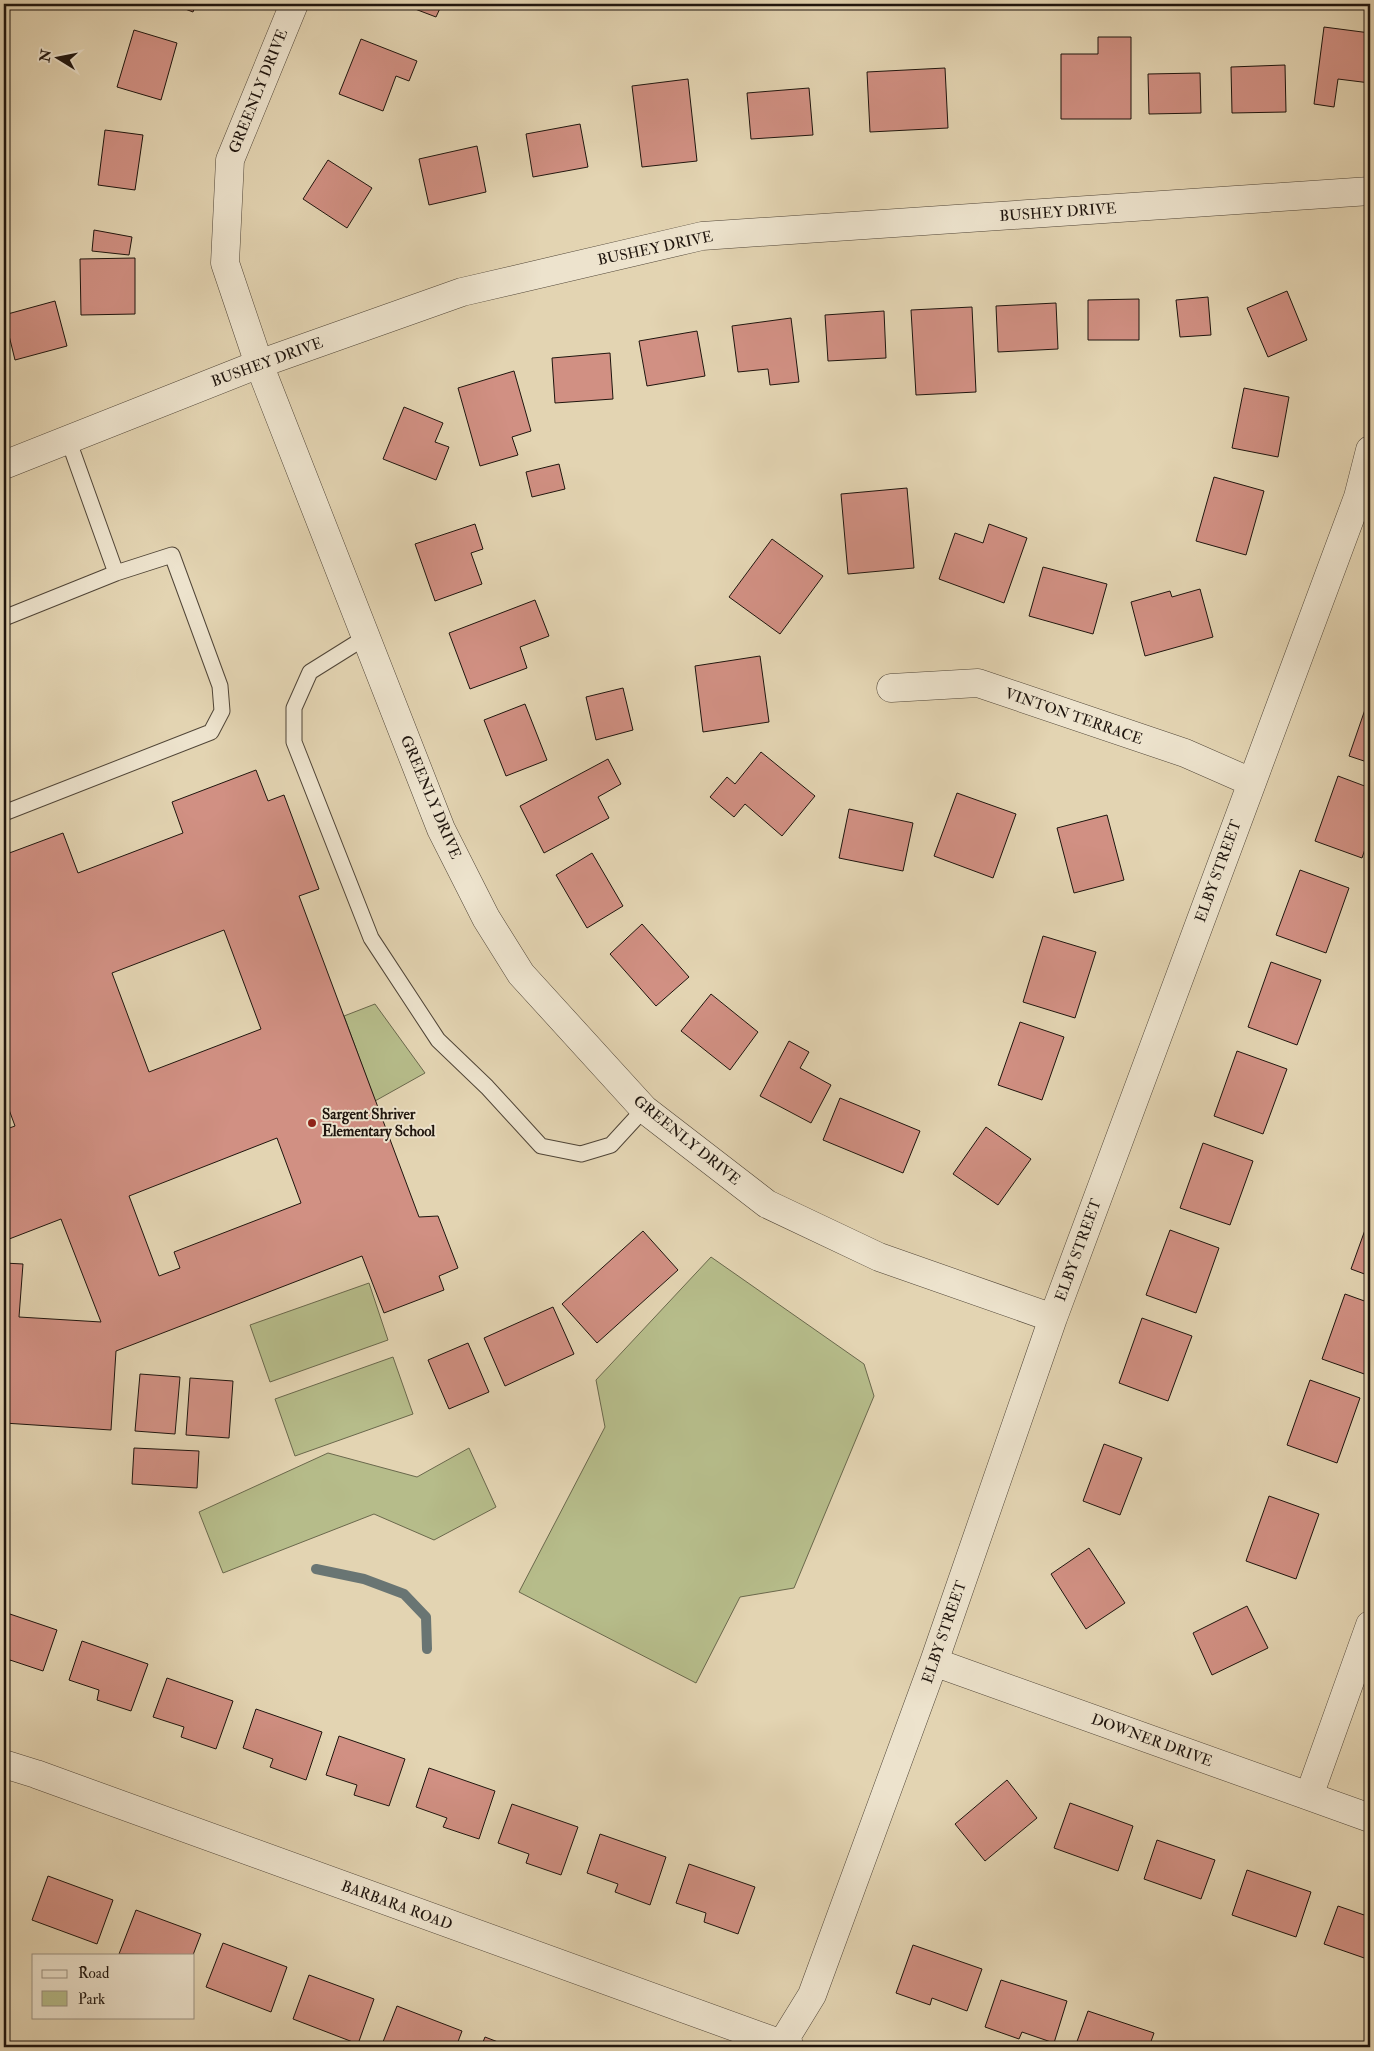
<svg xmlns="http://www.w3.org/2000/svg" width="1374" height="2051" font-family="'IM FELL Double Pica',serif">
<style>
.green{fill:#b6bc8a;stroke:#6a684c}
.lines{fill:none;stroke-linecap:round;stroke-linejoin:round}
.stream{stroke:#697573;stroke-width:10}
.building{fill:#d19083;stroke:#1f150e;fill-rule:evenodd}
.service-casing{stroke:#504537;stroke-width:17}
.minor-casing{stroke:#504537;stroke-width:29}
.tertiary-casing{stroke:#504537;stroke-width:29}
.service{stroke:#ede3cd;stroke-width:15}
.minor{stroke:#ede3cd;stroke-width:28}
.tertiary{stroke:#ede3cd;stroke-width:28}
.poi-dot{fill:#8f2418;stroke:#ede3cd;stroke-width:2}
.labels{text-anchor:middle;stroke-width:4;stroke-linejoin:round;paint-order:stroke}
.street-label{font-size:15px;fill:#1f150e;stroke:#ede3cd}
.poi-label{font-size:15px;font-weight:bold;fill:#1f150e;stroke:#ede3cd;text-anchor:start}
</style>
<rect width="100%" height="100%" fill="#e3d4b2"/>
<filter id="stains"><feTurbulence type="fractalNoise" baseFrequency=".004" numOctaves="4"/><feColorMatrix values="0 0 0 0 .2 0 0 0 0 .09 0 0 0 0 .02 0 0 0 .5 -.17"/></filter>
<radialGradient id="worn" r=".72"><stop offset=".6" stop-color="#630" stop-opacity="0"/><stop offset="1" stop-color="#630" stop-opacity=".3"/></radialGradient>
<path class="green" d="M375 1004 425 1073 375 1101 344 1016Z
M711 1257 864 1364 874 1396 794 1588 740 1597 696 1683 519 1592 605 1427 596 1380Z
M369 1283 388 1340 270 1382 250 1325Z
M393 1357 413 1414 295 1456 275 1399Z
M469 1448 496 1507 434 1540 374 1514 223 1573 199 1512 328 1453 417 1477Z"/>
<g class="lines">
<path class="stream" d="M316 1569 364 1579 404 1594 426 1617 427 1649"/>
</g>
<path class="building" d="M172 4H196L193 12Z
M402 4H442L436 17Z
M1324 27 1370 33V83L1338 79 1334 107 1314 104Z
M134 30 177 43 161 100 117 87Z
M1098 37H1131V119H1061V54H1098Z
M361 39 417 61 409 81 396 76 383 111 339 94Z
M1285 65 1286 112 1232 113 1231 67Z
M945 68 948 128 870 132 867 72Z
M1200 73 1201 113 1149 114 1148 74Z
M688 79 697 161 642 167 632 86Z
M809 88 813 135 751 139 747 93Z
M580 124 588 167 533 177 526 134Z
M105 130 143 135 135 190 98 185Z
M477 146 486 192 429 205 419 159Z
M328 160 372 188 347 228 303 199Z
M94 230 132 237 129 255 92 251Z
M135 258V314L81 315 80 259Z
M1287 291 1307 340 1268 357 1247 308Z
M1208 297 1211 335 1180 337 1176 300Z
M1139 299V340H1088V300Z
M55 301 67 346 15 360 4 315Z
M1056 303 1058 349 998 352 996 306Z
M972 307 976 392 916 395 911 310Z
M884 311 886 358 828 361 825 315Z
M791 318 799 382 770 385 768 369 738 372 732 326Z
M697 331 705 376 647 386 639 341Z
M610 353 613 399 555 403 552 358Z
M514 371 531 431 512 437 518 455 480 466 458 388Z
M1244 388 1289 397 1278 457 1232 448Z
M404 407 443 423 435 442 449 447 436 480 383 459Z
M559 464 565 489 532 497 526 472Z
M1214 477 1264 491 1246 555 1196 541Z
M907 488 914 568 848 574 841 494Z
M475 524 483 549 471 553 482 584 435 601 415 544Z
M989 524 1027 538 1004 603 939 579 955 533 983 543Z
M772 539 823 576 780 634 729 597Z
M1043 567 1107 584 1093 634 1029 616Z
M1200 589 1213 637 1145 656 1131 602 1170 591 1172 597Z
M535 600 549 636 520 647 527 668 470 689 449 633Z
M760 656 769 722 703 732 695 666Z
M623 688 633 730 596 740 586 697Z
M1370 695V763L1349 756Z
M525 704 547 760 506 776 484 720Z
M761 752 815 796 782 836 745 804 734 817 710 797 727 777 735 784Z
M608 759 621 784 598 797 609 818 544 853 520 806Z
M256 770 268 801 284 795 319 889 299 896 419 1217 438 1216 458 1268 439 1276 444 1290 384 1313 362 1256 116 1351 111 1430 4 1423V1263L23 1264 19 1317 101 1322 61 1219 4 1241V1130L15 1126 4 1096V855L63 833 78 873 183 833 172 802ZM224 930 261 1029 149 1072 112 973ZM277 1138 301 1203 174 1252 180 1268 159 1276 129 1196Z
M1338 776 1370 788V834L1362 858 1315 841Z
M957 793 1016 814 993 878 934 856Z
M849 809 913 823 903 871 839 858Z
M1107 815 1124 880 1074 893 1057 828Z
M592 853 623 906 587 928 556 875Z
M1300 870 1349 888 1326 953 1276 935Z
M642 924 689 977 656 1006 610 954Z
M1043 936 1096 952 1075 1018 1023 1002Z
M1271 962 1321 980 1297 1045 1248 1027Z
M711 994 758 1032 730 1070 681 1031Z
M1020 1022 1064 1037 1042 1100 998 1085Z
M789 1041 809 1052 800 1068 831 1085 811 1123 760 1096Z
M1237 1051 1287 1069 1263 1134 1214 1116Z
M840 1098 920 1131 903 1173 823 1140Z
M986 1127 1031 1159 998 1205 953 1174Z
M1203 1143 1253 1161 1230 1225 1180 1208Z
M1370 1216V1276L1351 1269Z
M1170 1230 1219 1248 1196 1313 1146 1295Z
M643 1231 678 1270 597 1343 562 1304Z
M1345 1294 1370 1303V1376L1322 1359Z
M553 1307 574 1354 505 1386 484 1338Z
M1142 1318 1192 1336 1168 1401 1119 1383Z
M468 1343 489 1392 449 1409 428 1360Z
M140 1374 180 1377 175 1434 135 1431Z
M190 1378 233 1381 229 1438 186 1435Z
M1310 1380 1360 1398 1337 1463 1287 1445Z
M1104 1444 1142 1458 1120 1515 1083 1501Z
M134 1448 199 1451 197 1488 132 1484Z
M1269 1496 1319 1514 1296 1579 1246 1561Z
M1089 1548 1125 1603 1086 1629 1051 1574Z
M1247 1606 1268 1648 1212 1675 1193 1633Z
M4 1612 57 1630 43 1671 10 1660 8 1667 4 1665Z
M82 1641 148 1664 131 1711 97 1700 99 1690 69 1680Z
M167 1678 233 1701 216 1749 181 1737 184 1727 153 1717Z
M256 1709 322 1732 306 1780 270 1767 273 1759 243 1748Z
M339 1736 405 1759 389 1806 354 1795 357 1785 326 1775Z
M429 1768 495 1791 479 1839 443 1827 447 1818 416 1807Z
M1007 1780 1037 1818 985 1861 955 1824Z
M1070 1803 1133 1826 1118 1871 1054 1848Z
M512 1804 578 1827 561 1875 526 1863 529 1854 498 1843Z
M600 1834 666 1857 650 1905 615 1892 618 1884 587 1873Z
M1157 1840 1215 1860 1201 1899 1144 1879Z
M689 1864 755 1887 738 1934 704 1922 706 1913 676 1903Z
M1247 1870 1311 1892 1296 1937 1232 1915Z
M48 1876 113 1900 97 1944 32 1920Z
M1338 1906 1370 1917V1960L1324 1944Z
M136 1910 201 1934 193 1955 119 1954Z
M223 1943 287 1967 271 2012 206 1987Z
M913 1945 982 1969 967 2011 932 1998 930 2005 896 1993Z
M309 1975 374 1999 358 2044 293 2019Z
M1001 1980 1067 2001 1054 2043 1022 2032 1019 2039 985 2027Z
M397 2006 462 2031 456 2047H381Z
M1088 2011 1154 2033 1149 2047H1075Z
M485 2037 511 2047H481Z"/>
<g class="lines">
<g class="service-casing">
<path id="service" d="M68 439 116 573
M4 618 116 573 172 555 220 686 222 711 211 732 4 813
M366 637 310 672 294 708V742L371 938 438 1040 487 1087 541 1146 581 1154 611 1145 644 1109"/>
</g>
<g class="minor-casing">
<path id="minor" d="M294 4 230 160 225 263 259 364 441 829 486 918 521 974 644 1109 767 1204 879 1257 1053 1318
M891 688 978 683 1185 753 1251 782
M934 1662 1370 1818
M1309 1796 1370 1625
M780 2047 812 1995 934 1662 1053 1318 1358 497 1370 450"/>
</g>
<g class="tertiary-casing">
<path id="tertiary" d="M4 465 259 364 462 292 702 236 1370 191
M4 1764 36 1774 790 2047"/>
</g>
<use href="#service" class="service"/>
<use href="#minor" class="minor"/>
<use href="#tertiary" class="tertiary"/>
</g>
<circle class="poi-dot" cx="312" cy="1123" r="5"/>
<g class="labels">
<g class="street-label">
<text transform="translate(258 91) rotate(-68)" y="5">GREENLY DRIVE</text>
<text transform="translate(1058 212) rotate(-4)" y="5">BUSHEY DRIVE</text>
<text transform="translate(655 248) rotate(-12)" y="5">BUSHEY DRIVE</text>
<text transform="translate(267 362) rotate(-20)" y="5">BUSHEY DRIVE</text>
<text transform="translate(1074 716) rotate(19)" y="5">VINTON TERRACE</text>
<text transform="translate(431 797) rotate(67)" y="5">GREENLY DRIVE</text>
<text transform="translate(1218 871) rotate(-70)" y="5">ELBY STREET</text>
<text transform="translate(687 1140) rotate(39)" y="5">GREENLY DRIVE</text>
<text transform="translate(1078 1250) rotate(-70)" y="5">ELBY STREET</text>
<text transform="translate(944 1632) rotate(-71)" y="5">ELBY STREET</text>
<text transform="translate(1152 1740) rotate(20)" y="5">DOWNER DRIVE</text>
<text transform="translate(397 1905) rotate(20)" y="5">BARBARA ROAD</text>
</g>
<g class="poi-label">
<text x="322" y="1119">Sargent Shriver<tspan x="322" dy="17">Elementary School</tspan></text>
</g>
</g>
<rect width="1374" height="2051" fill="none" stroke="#e3d4b2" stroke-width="20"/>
<rect x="5" y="5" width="1364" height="2041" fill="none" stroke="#1f150e" stroke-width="2.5"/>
<rect x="10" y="10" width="1354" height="2031" fill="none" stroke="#1f150e"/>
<rect x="32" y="1954" width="162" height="65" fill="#ede3cd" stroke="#9b9181"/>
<rect x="42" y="1970" width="25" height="8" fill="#ede3cd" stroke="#9b9181"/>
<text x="78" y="1978" font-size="15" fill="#1f150e">Road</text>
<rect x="42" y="1991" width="25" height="15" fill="#b6bc8a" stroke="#9b9181"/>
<text x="78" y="2004" font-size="15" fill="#1f150e">Park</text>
<g transform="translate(58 58) rotate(280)" stroke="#ede3cd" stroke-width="4" paint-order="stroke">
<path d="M0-4L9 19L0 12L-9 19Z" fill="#1f150e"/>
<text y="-8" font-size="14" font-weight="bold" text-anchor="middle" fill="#1f150e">N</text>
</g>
<rect width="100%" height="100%" filter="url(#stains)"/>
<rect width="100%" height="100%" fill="url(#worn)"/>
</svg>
